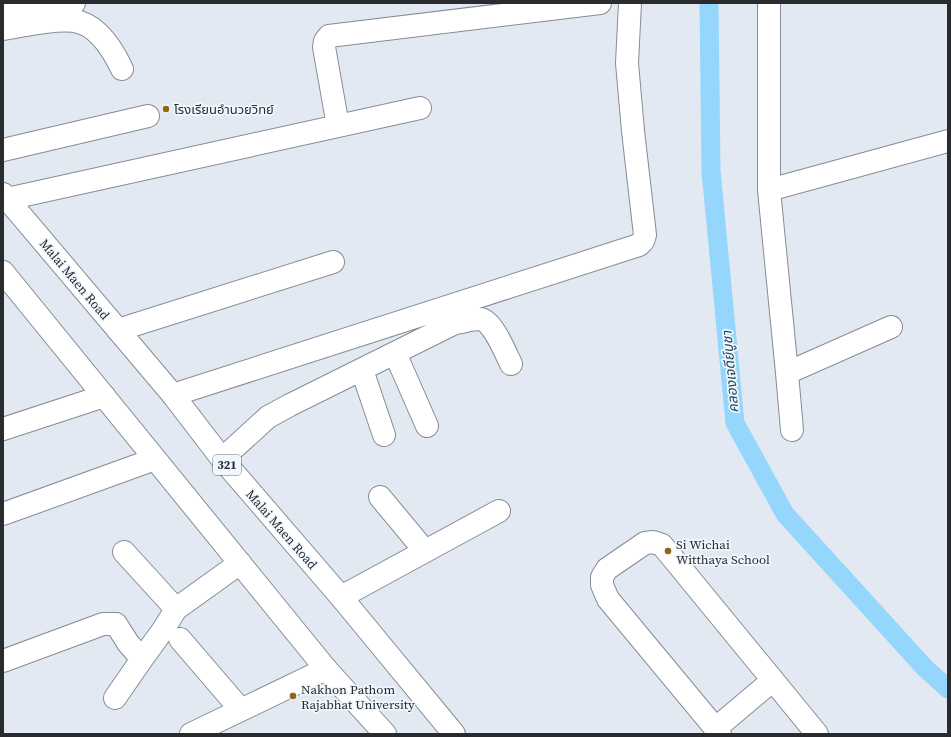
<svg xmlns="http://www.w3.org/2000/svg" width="951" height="737" font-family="'Source Serif 4','Noto Sans Thai',serif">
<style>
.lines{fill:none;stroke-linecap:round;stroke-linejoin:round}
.canal{stroke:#94d6fc;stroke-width:19}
.minor-casing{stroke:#868c93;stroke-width:24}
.highway-casing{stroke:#868c93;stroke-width:24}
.minor{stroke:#fff;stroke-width:22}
.highway{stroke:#fff;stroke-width:22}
.poi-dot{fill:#926511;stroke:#f0f7ff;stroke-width:1.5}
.labels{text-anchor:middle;stroke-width:3.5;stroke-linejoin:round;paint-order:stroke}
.shield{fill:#f0f7ff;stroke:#65686d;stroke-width:1}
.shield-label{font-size:12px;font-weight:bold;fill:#292b2e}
.poi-label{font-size:13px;fill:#292b2e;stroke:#f0f7ff;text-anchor:start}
.street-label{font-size:13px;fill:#292b2e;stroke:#f0f7ff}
.water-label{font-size:14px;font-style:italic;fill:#204559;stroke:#f0f7ff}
</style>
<rect width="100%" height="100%" fill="#e3e9f2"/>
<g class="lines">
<path class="canal" d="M709 3 711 171 735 423 785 514 925 668 948 689"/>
<g class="minor-casing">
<path id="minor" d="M769 3V190L787 373 792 430
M3 11 74 3
M3 29C22 26 55 18 74 21 97 24 113 50 122 69
M338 126 324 47 325 41 329 36 600 3
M3 150 148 116
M769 190 948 141
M7 199 420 108
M118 330 333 262
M395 353 427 426
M362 370 384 435
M787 373 891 327
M173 395 639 245 643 241 645 235 633 131 627 63 630 3
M3 429 104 396
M222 459 268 417 290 405 455 323C463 322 472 319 480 319 492 319 506 354 511 364
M380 497 425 551
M3 514 155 459
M124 552 176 609
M341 597 499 511
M180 639 241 710
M3 661 103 624H116L128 643 142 659
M115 698 142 659 163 630 176 609 240 563
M715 729 773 680
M191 734 326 669
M720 734 608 599 602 585V577L607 569 645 543 653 542 662 545 817 734"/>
</g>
<g class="highway-casing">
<path id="highway" d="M3 194 173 395 222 459 341 597 454 734
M3 272 326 669 385 734"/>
</g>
<use href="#minor" class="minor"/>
<use href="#highway" class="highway"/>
</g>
<g class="poi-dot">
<circle cx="166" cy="109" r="4"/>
<circle cx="668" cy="551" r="4"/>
<circle cx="293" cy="696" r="4"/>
</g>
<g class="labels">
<rect class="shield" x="213" y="455" width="28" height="20" rx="3"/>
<g class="shield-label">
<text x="227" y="469">321</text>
</g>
<g class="poi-label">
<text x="174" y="114">โรงเรียนอำนวยวิทย์</text>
<text x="676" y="549">Si Wichai<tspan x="676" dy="15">Witthaya School</tspan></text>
<text x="301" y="694">Nakhon Pathom<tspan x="301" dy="15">Rajabhat University</tspan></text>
</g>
<g class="street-label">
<text transform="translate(75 279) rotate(50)" y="5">Malai Maen Road</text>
<text transform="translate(282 529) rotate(49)" y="5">Malai Maen Road</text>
</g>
<g class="water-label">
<text transform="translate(730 372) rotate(-95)" y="5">คลองเจดีย์บูชา</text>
</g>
</g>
<rect width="951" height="737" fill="none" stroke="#292b2e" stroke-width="8"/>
</svg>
